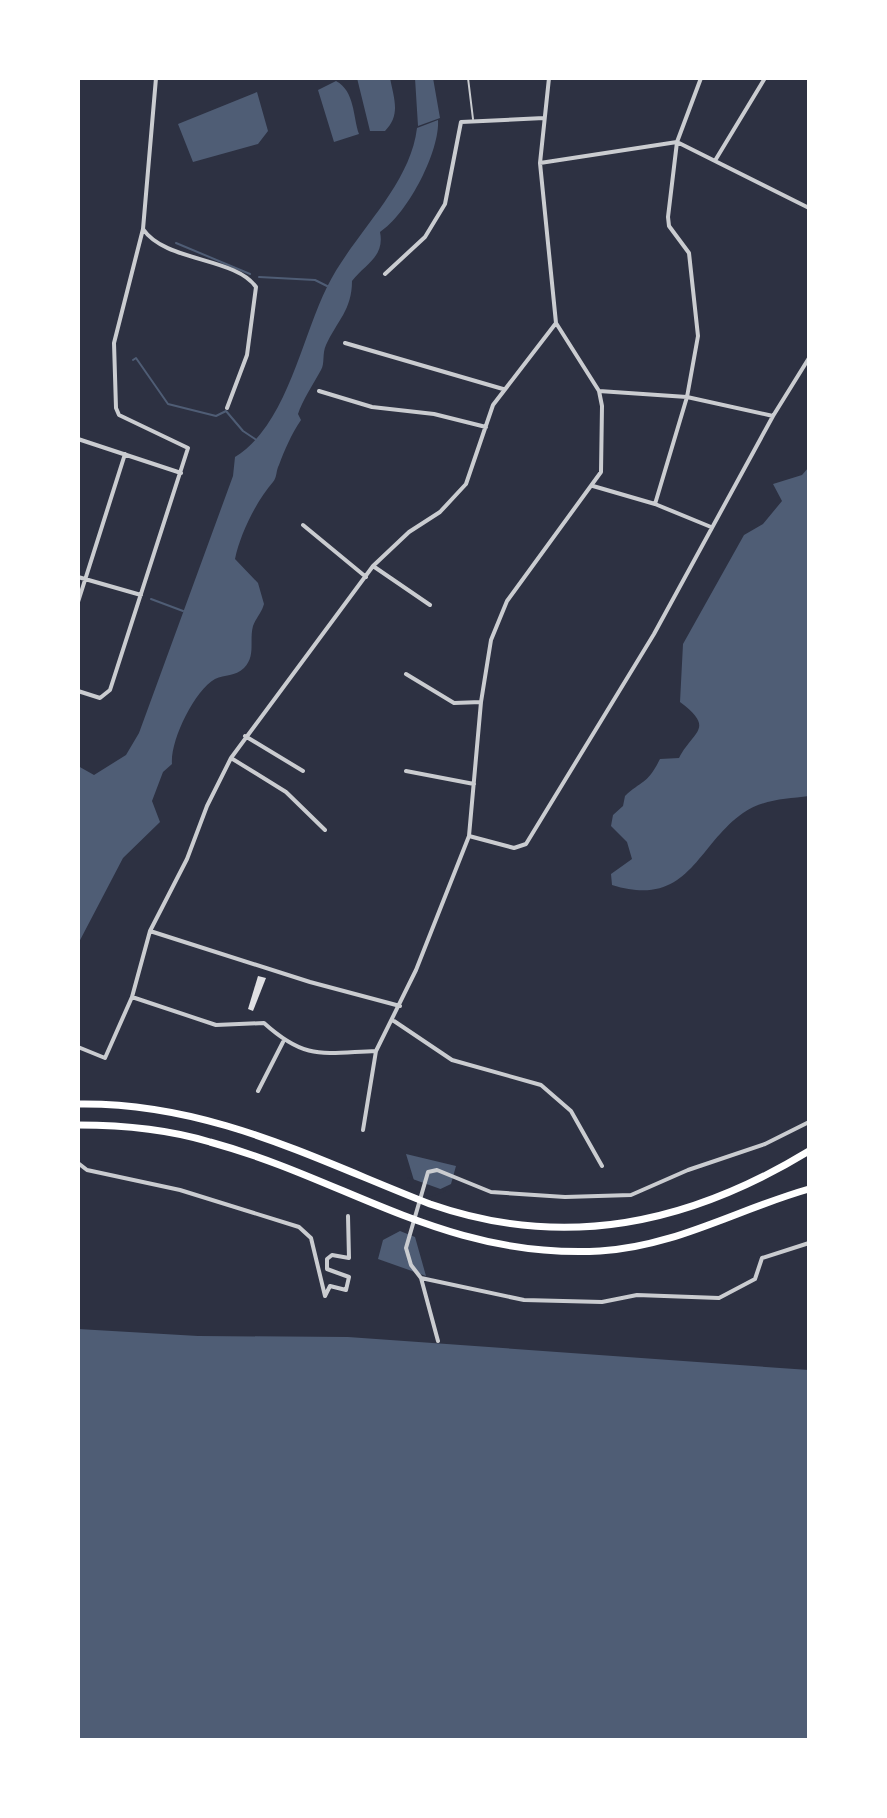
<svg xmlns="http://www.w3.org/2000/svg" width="887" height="1818" font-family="Inter,sans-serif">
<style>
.water{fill:#4f5d75}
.pier{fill:#2d3142}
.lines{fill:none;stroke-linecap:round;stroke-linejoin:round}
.stream{stroke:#4f5d75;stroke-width:2}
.building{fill:#e0e0e3}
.service{stroke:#caccd0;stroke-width:2}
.minor{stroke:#caccd0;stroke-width:4}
.trunk{stroke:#fff;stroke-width:7}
</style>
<rect width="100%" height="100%" fill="#2d3142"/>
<path class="water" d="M357 78H390C394 99 401 115 385 131H370Z
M415 78H433L440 118 418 126Z
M336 81C355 91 353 117 359 134L334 142 318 90Z
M257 92 268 131 258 144 193 162 178 124Z
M438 120C440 152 407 215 380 232 385 257 365 264 352 281 352 310 337 321 326 345 322 353 325 364 321 370 314 383 302 401 298 414L301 420C291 435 285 449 279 465 276 470 277 478 273 482 257 500 240 534 235 559L258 583 264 604C262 612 256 618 253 626 249 641 256 656 244 668 235 677 225 674 215 679 194 691 170 741 172 764L163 772 152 801 160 822 123 858 78 944V766L94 775 126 755 139 733 233 476 235 457C287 425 301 339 327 287 353 234 410 187 417 128Z
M809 467V796C786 799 763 799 743 813 696 846 689 909 612 885L611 874 632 859 627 842 611 826 613 815 623 806 625 796C642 780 647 785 660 759L679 758C693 731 716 729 680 702L683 644 744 535 763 524 782 501 773 484 802 475Z
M406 1154 456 1166 451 1184 432 1193 416 1187Z
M400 1231 415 1237 426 1276 378 1259 383 1240Z
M78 1329 198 1336 348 1337 809 1370V1740H78Z"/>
<path class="pier" d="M407 1177 446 1191 430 1197 413 1190Z"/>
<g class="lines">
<path class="stream" d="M176 243 250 274
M259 277 315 280 327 286
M133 360 136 358 168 404 216 416 226 411 243 431 258 441
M151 599 183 611"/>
</g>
<path class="building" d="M258 976 266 978 253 1011 248 1009Z"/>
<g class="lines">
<path class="service" d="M468 78 473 119"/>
<path class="minor" d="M156 78 143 229C165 262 235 257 256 287L247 355 227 408
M716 159 765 78
M540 163 677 142 809 208
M385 274 425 237 445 204 461 122 544 118
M345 343 503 389
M319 391 372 407 434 414 486 427
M599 391 687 397 773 416
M78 439 181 473
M593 486 655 504 711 527
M655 504 687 397 698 336 689 253 669 226 668 217 677 142 701 78
M303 525 366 577
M373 566 430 605
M78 577 141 595
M78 602 125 454
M406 674 454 703 481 702
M78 691 100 698 110 690 188 448 119 415 116 408 114 343 143 229
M245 736 303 771
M231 758 286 792 325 830
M406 771 474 784
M469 836 514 848 526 844 654 634 773 416 809 358
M150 931 310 982 400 1006
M132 997 216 1025 264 1023C306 1061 323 1053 376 1051
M394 1021 452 1060 541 1085 571 1111 602 1166
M78 1047 105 1058 132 997 150 931 187 859 207 806 231 758 373 566 409 532 440 512 466 484 493 405 556 323 540 163 549 78
M258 1091 283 1042
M363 1130 376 1051 416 970 469 836 481 702 491 640 507 601 601 472 602 406 599 391 556 323
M78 1163 87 1170 180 1190 299 1227 311 1238 325 1296 330 1286 346 1290 349 1277 327 1269V1259L332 1255 349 1258 348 1216
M421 1278 524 1300 602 1302 637 1295 719 1298 755 1279 762 1258 809 1243
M438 1341 421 1278 411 1265 406 1248 428 1172 437 1170 491 1192 565 1197 631 1195 688 1170 765 1144 809 1122"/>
<path class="trunk" d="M78 1104C208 1102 312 1158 430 1204 565 1251 689 1224 809 1151
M78 1125C123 1125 167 1129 210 1142 349 1180 445 1259 600 1251 674 1247 738 1209 809 1189"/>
</g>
<rect width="887" height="1818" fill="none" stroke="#ffffff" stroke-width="160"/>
</svg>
